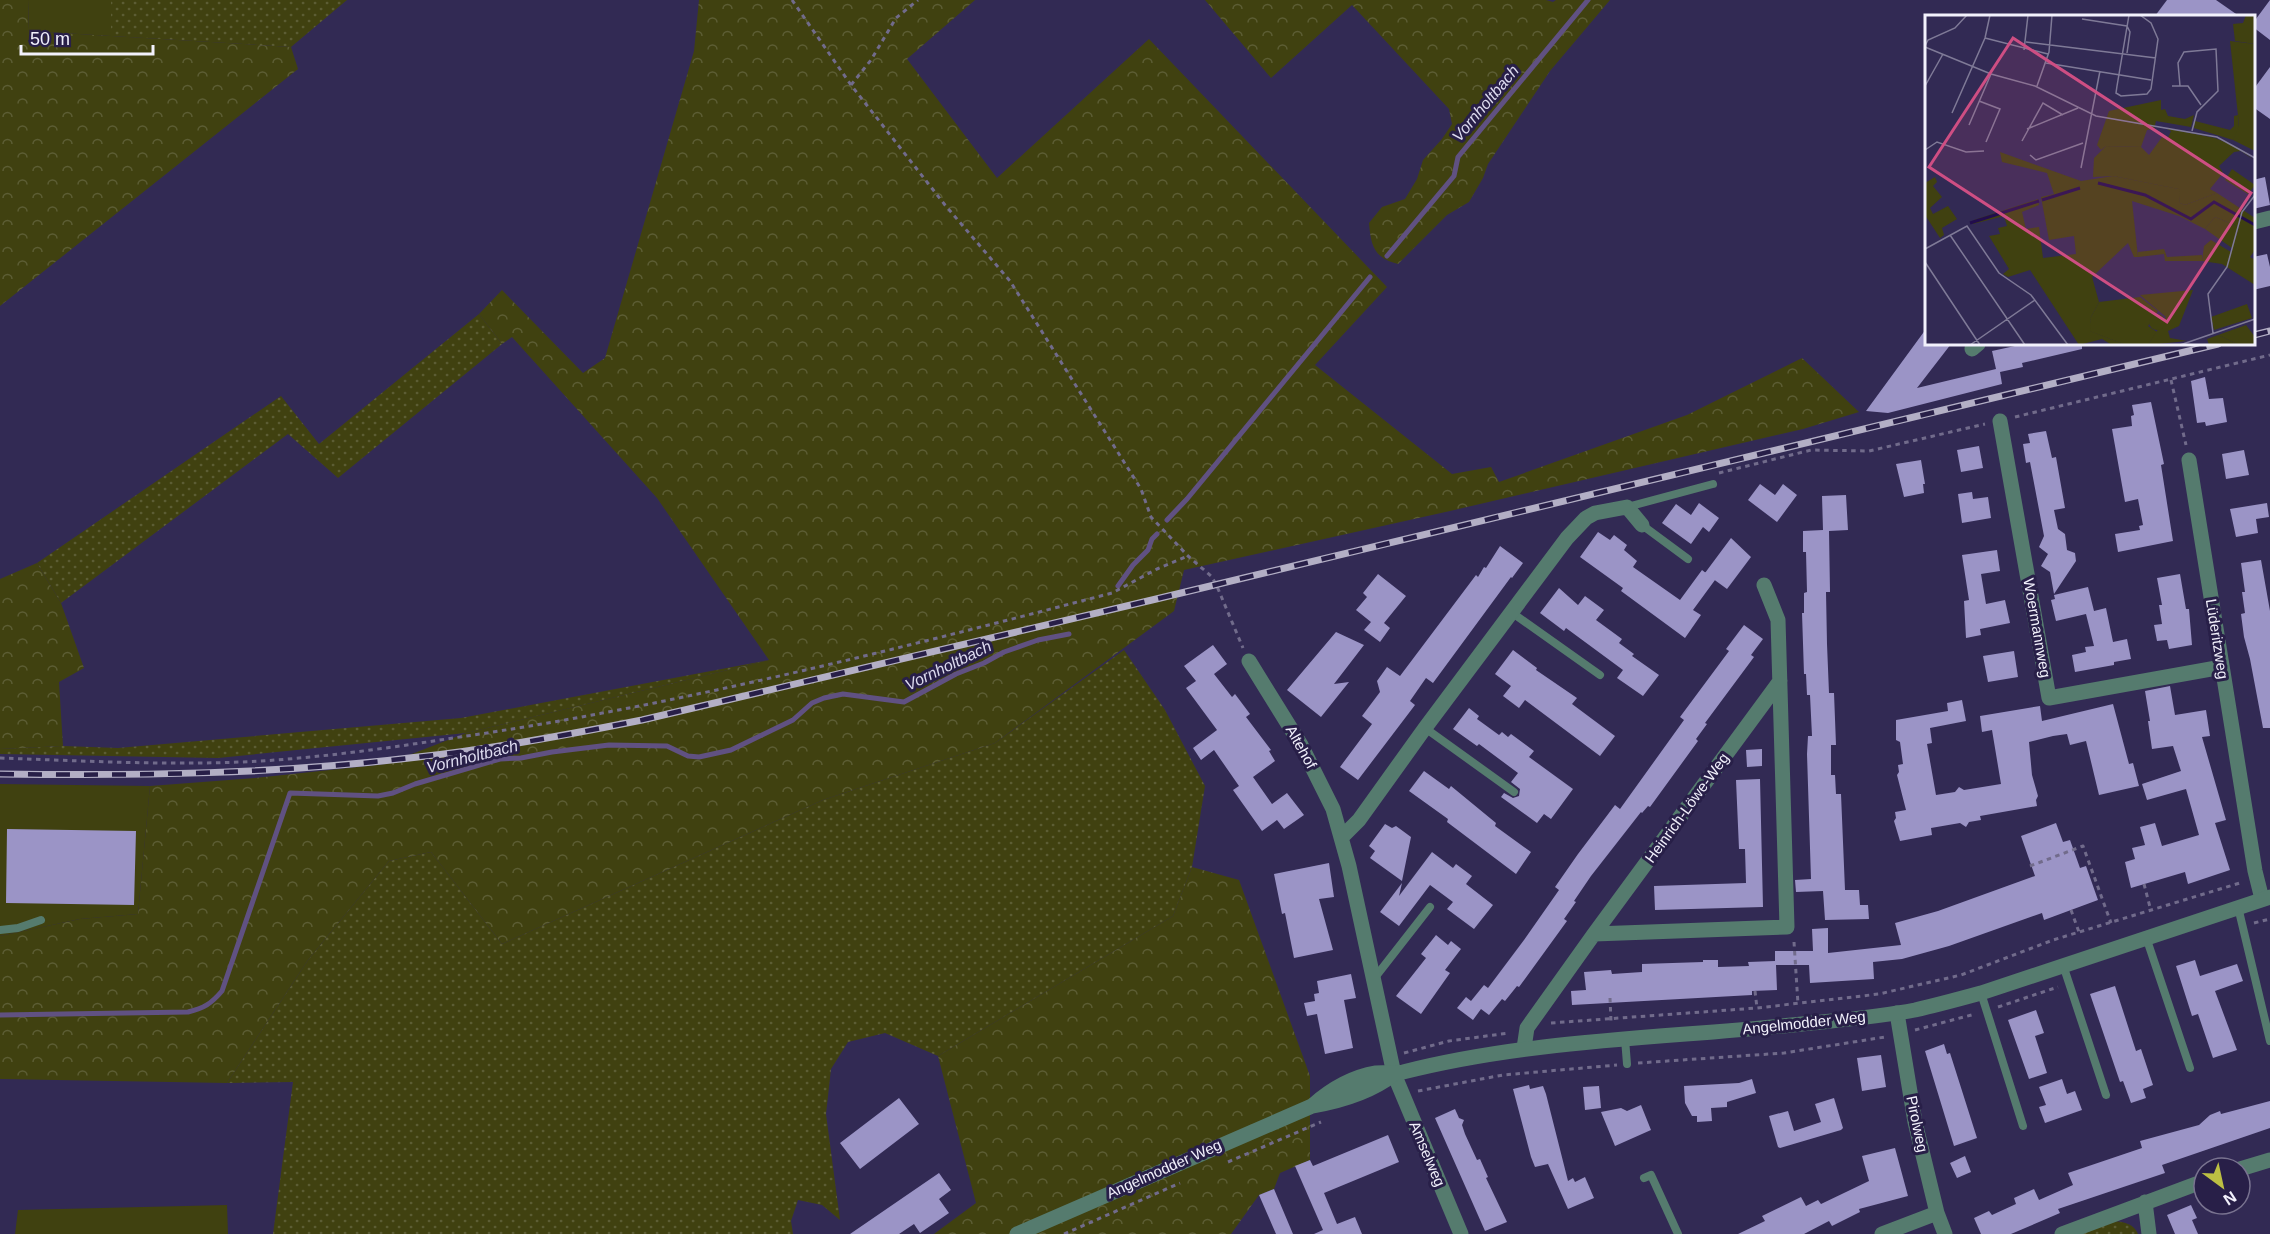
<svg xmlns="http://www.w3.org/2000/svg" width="2270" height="1234" font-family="Helvetica,sans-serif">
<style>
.grass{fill:url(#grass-dots)}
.forest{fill:url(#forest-crowns)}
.garden{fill:#404110}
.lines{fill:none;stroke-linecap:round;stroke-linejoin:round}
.stream{stroke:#605182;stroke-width:5}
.building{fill:#9b94c6}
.path{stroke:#716b8b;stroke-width:3;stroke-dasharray:4.5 4.5;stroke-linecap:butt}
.service{stroke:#557b6e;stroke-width:8}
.minor{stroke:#557b6e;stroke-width:15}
.tertiary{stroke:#557b6e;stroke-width:15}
.rail-casing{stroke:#b3afc5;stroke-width:7}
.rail{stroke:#281f48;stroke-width:4.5;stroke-dasharray:14;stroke-linecap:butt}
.labels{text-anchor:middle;stroke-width:6;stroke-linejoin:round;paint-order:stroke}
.street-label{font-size:15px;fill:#f2f1fc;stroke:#281f48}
.water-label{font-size:16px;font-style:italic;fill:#dddbef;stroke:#281f48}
.inset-river{fill:none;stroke:#220d4d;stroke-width:3}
.inset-road{fill:none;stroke:#7f7a97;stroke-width:1.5}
.view{fill:#ce4e83;fill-opacity:0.15;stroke:#ce4e83;stroke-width:3}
.inset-edge{fill:none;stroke:#f2f1fc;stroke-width:3}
</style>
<defs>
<pattern id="grass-dots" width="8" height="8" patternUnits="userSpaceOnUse" patternTransform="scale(1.5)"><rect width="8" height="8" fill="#404110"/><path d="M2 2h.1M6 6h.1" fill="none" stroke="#5c5d34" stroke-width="1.8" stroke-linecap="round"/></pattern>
<pattern id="forest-crowns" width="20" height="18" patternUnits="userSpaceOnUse" patternTransform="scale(1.5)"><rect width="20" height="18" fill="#404110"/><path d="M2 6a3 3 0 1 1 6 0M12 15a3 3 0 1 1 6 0" fill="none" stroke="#5c5d34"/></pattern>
</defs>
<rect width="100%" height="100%" fill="#322a54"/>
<path class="grass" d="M111 0H347L291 47 111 36Z
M479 314 502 344 338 478 288 434 61 603 37 563 281 396 319 444Z
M1124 650 1165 710 1205 786 1192 867 1173 916 938 1056 885 1033 848 1042 831 1069 826 1114 840 1220 822 1205 798 1200 791 1221 793 1234H273L293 1082 227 1083 308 960 389 861 431 852 502 944 823 800 995 743Z
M769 660 466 733 218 758 0 754V749L63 746 118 748 461 718Z
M2114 1221C2125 1222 2134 1224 2138 1234H2079Z"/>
<path class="forest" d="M0 0H28L29 31 291 47 298 69 0 306Z
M699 0H975L907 59 997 178 1149 39 1387 287 1315 365 1452 474 1491 467 1499 482 1687 415 1802 358 1859 412 1803 429 1450 511 1184 570 1174 611 995 743 823 800 502 944 431 852 389 861 308 960 227 1083 0 1079V936L80 919 138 914 150 786 255 778 386 764 466 733 769 660 657 498 512 337 502 344 479 314 502 290 583 373 605 358 694 51Z
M1205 0H1546L1553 2 1556 0H1610L1550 71 1488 164 1483 178 1469 202 1447 215 1398 264C1374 258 1371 246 1369 223L1382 207 1405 199 1417 179 1423 160 1442 139 1452 124 1449 109 1352 5 1271 78Z
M37 563 61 603 84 668 59 682 63 746 0 749V579Z
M1192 867 1239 880 1310 1076V1160L1280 1173 1274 1189 1259 1195 1231 1234H934L976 1203 938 1056 1173 916Z"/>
<path class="garden" d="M28 0H111V36L29 31Z
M0 784 150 786 138 914 80 919 0 936Z
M227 1205 228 1234H15L18 1210Z"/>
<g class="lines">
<path class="stream" d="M1387 256 1454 176 1458 157 1588 0
M1167 520 1187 499 1370 277
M1118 586 1133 565 1148 550 1152 539 1157 534
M0 1015 188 1012C204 1008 211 1004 222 991L290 793 378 796 393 793 415 784 500 759 521 758 552 752 609 745 667 746 688 756 699 757 731 750 793 720 812 703 824 698 843 694 904 702 956 674 984 663 1004 652 1038 640 1069 634"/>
</g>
<path class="building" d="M2167 0H2216L2239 16H2155Z
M2270 0V40L2253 27V23Z
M2270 67V119L2253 107V90Z
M2265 177 2270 205 2253 209V180Z
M2267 254 2270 267V286L2253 290V257Z
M1926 329V344H1951L1917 388 1996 369 1992 351 2024 344H2082V349L2022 363 2023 367 2000 372 2002 384 1888 413 1866 411Z
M2205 377 2209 399 2223 398 2227 422 2206 426 2205 422 2197 423 2191 381Z
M2151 402 2164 464 2161 465 2173 541 2118 552 2115 534 2140 530 2139 526 2143 525 2138 499 2125 502 2112 429 2132 426 2131 416 2134 415 2132 405Z
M2046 431 2052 458 2056 457 2065 508 2054 510 2058 529 2065 534 2067 550 2075 553 2076 561 2054 594 2050 572 2041 566 2048 554 2039 547 2044 536 2030 462 2026 463 2023 444 2030 443 2028 434Z
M1979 446 1983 468 1961 472 1957 450Z
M2244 450 2249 475 2226 479 2222 454Z
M1921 460 1925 484H1923L1924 493 1904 497 1896 464Z
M1760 484 1775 495 1783 484 1797 495 1777 522 1748 500Z
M1972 492 1973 499 1988 497 1991 518 1962 523 1958 494Z
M1846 495 1848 530 1829 531 1830 592H1826L1827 644 1829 693H1834L1836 745H1831V775H1835L1836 794H1841L1845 890H1859L1860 905H1868L1869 919 1825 920 1823 891 1796 892 1795 880 1811 879 1807 754 1808 736H1812L1810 695H1807L1806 674H1804L1802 613H1804V593L1807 592 1806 552H1803V531L1823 530 1822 496Z
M1699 503 1719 518 1709 532 1703 527 1691 544 1662 523 1676 504 1691 515Z
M2267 503 2269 517 2256 519 2258 533 2236 537 2230 509Z
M1598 532 1610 540 1614 535 1627 545 1624 550 1637 561 1633 567 1680 600 1702 570 1715 580 1693 610 1701 615 1685 638 1621 591 1623 588 1580 557Z
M1731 538 1751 557 1727 589 1705 573Z
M1500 546 1523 563 1512 578 1511 577 1433 683 1426 678 1410 701 1415 705 1358 780 1340 767 1372 724 1362 716 1380 692 1377 681 1387 667 1400 676 1476 575 1478 577 1484 567 1486 568Z
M1997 550 2000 571 1981 574 1986 604 2005 600 2010 623 1980 629 1981 635 1966 638 1964 601 1969 600 1962 555Z
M2261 560 2270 611V728H2263L2250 659 2244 637 2241 614 2245 613 2242 592H2245L2241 563Z
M1378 574 1406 596 1384 623 1390 628 1380 642 1364 630 1371 622 1356 610 1367 597 1363 593Z
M2180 574 2186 609H2189L2192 645 2169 649 2167 640 2157 641 2154 625 2162 624 2159 605H2162L2157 578Z
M2088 587 2094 611 2106 608 2113 642 2127 639 2131 659 2114 662V665L2075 672 2072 655 2086 652 2085 647 2094 646 2086 614 2056 621 2051 600 2055 599 2054 595Z
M1559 588 1578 605 1585 596 1604 610 1596 620 1622 639 1619 643 1634 654 1632 656 1659 675 1643 696 1617 678 1623 670 1566 628 1564 631 1540 613Z
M1744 625 1763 639 1751 655 1754 657 1705 723 1707 724 1696 739 1698 741 1650 807 1648 806 1642 813 1641 812 1591 876 1574 901 1576 902 1564 919 1567 921 1519 987 1517 986 1505 1001 1502 999 1489 1015 1481 1009 1473 1020 1457 1008 1466 997 1471 1001 1484 985 1488 988 1524 940 1559 890 1555 887 1578 854 1615 805 1620 809 1684 720 1680 717 1729 651 1726 649Z
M1336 632 1364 645 1334 684 1349 682 1321 717 1287 690Z
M1213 645 1227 664 1214 674 1232 697 1235 694 1250 714 1246 717 1271 750 1269 751 1275 761 1253 777 1272 804 1287 793 1304 815 1284 829 1277 820 1262 831 1233 790 1239 786 1214 750 1201 760 1193 748 1217 730 1186 688 1196 681 1184 666Z
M1513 650 1537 668 1536 670 1577 698 1572 704 1615 736 1600 756 1525 700 1519 708 1503 696 1511 686 1495 674Z
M2014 651 2018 677 1988 682 1983 656Z
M2170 686 2175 715 2206 710 2210 736 2202 737 2226 820 2215 823 2230 870 2188 884 2185 872 2131 888 2125 862 2135 859 2132 848 2145 845 2140 827 2155 823 2162 846 2199 835 2186 789 2147 800 2142 784 2181 771 2173 746 2152 749 2148 721H2150L2145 691Z
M1962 700 1966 721 1930 728 1932 743 1927 744 1936 795 1955 792 1959 787 1964 790 2001 784 1992 730 1982 732 1980 716 2040 706 2042 721 2113 704 2129 764 2133 763 2139 786 2099 795 2086 741 2070 745 2067 734 2053 736 2029 742 2032 775 2038 796 2036 800 2037 806 1980 816 1981 820 1969 822 1966 827 1960 823 1931 828 1932 835 1900 841 1894 821 1896 818 1895 812 1906 810 1897 775 1899 772 1898 765 1903 764 1900 742 1896 740V720L1948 711 1947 703Z
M1469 708 1479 716 1477 719 1499 735 1502 732 1508 737 1511 734 1534 751 1529 757 1573 789 1551 819 1544 814 1537 823 1501 797 1504 793 1513 798 1519 796 1520 789 1511 782 1518 773 1479 744 1477 746 1453 729Z
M1762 749V766L1747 767 1746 750Z
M1424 771 1449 789 1451 786 1496 823 1495 826 1531 852 1516 874 1447 822 1448 819 1409 791Z
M1760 779 1763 907 1655 910 1654 886 1746 883 1745 849H1739L1736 780Z
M2056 823 2063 842 2070 840 2080 868 2086 866 2098 900 2044 920 2042 913 1949 946 1902 959 1873 962 1874 979 1810 983 1809 965H1776L1777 990 1752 991V995L1572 1005 1571 991 1586 990 1584 972 1611 970 1612 974 1642 972V964L1703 962V960H1718V967L1749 966 1748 962 1775 961V951H1813L1812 929 1828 928V953L1901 945 1895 923 1938 911 2035 876 2021 836Z
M1385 824 1392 828 1396 826 1411 837 1402 881 1370 858 1375 851 1369 846Z
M7 829 136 831 134 905 6 903Z
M1432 852 1453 868 1456 864 1472 876 1466 884 1493 905 1474 929 1447 909 1453 902 1430 885 1399 926 1380 912 1402 883 1399 896Z
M1329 863 1334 897 1319 899 1333 950 1294 958 1285 913 1282 914 1274 874Z
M1436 935 1448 945 1451 941 1461 949 1445 970 1450 973 1421 1014 1396 996 1426 958 1421 954Z
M2195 960 2200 976 2237 964 2243 981 2215 991 2237 1050 2213 1058 2198 1014 2192 1016 2176 966Z
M1351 974 1356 998 1344 1000 1353 1048 1325 1054 1317 1014 1307 1016 1304 1003 1315 1001 1314 994 1319 993 1317 981Z
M2115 986 2136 1051 2141 1049 2153 1085 2143 1089 2146 1098 2131 1103 2123 1081 2120 1082 2090 994Z
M2036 1010 2044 1033 2035 1036 2047 1073 2029 1079 2008 1020Z
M1944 1044 1947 1054 1950 1053 1977 1138 1954 1146 1925 1051Z
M1881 1055 1886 1087 1862 1091 1857 1058Z
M1752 1079 1756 1093 1727 1102V1107L1711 1108 1712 1121 1697 1122V1116H1692L1685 1103 1684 1086 1739 1083Z
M2062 1079 2067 1094 2075 1091 2082 1110 2045 1123 2039 1107 2046 1105 2039 1087Z
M1529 1085 1530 1089 1543 1086 1546 1094 1568 1181 1573 1178 1575 1182 1585 1177 1594 1198 1568 1209 1548 1164 1535 1167 1531 1157 1513 1089Z
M1599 1086 1601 1108 1585 1110 1583 1087Z
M899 1098 919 1124 860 1169 840 1143Z
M1834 1098 1843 1128 1841 1130 1780 1148 1778 1147 1769 1116 1788 1111 1794 1131 1821 1122 1815 1104Z
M2270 1101V1128L2162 1165 2165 1173 2058 1209 2060 1213 2011 1234H1981L1974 1218 1989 1211 1992 1215 2016 1204 2014 1198 2034 1189 2039 1200 2073 1185 2068 1173 2142 1148 2140 1141 2199 1125 2210 1115 2220 1111 2221 1114Z
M1641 1105 1651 1130 1615 1146 1601 1112 1621 1108 1627 1111Z
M1455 1109 1459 1118 1464 1120 1462 1125 1465 1134 1477 1160 1480 1159 1488 1177 1486 1178 1507 1222 1485 1231 1435 1118Z
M1388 1135 1399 1162 1324 1193 1337 1224 1355 1217 1362 1234H1314L1323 1230 1295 1166 1310 1160 1313 1166Z
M1895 1148 1908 1196 1859 1209 1860 1212 1832 1226 1829 1221 1804 1234H1738L1765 1221 1762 1216 1801 1197 1806 1206 1818 1200 1821 1204 1869 1181 1862 1156Z
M1965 1156 1971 1172 1957 1178 1950 1163Z
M939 1173 951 1190 939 1199 949 1213 920 1233 914 1224 899 1234H850Z
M1274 1189 1293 1234H1276L1259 1195Z
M2191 1205 2197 1218 2192 1220 2198 1234H2175L2167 1215Z"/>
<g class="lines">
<path class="path" d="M792 0 851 85 945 205 1010 281 1141 489 1151 517 1188 556 1211 576 1216 584 1243 648
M851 85 871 60 896 18 918 0
M2171 380 2186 445
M2015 417 2270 355
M1719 473 1811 450 1869 451 1985 424
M0 758C87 761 174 766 261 761 325 757 389 748 453 738 676 706 894 650 1112 593L1157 569 1188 556
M2030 866 2083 846 2111 923
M2144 884 2151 911
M2071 910 2079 932
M2254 923 2270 919
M1794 942 1798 1004
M1755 991 1757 1008
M1610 998 1611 1021
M1998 1007 2058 987
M1551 1023 1757 1008 1879 994 1961 975 2053 940 2243 882
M1915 1030 1975 1014
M1404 1053 1449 1041 1509 1033
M1638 1063 1784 1053 1885 1037
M1418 1091 1503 1075 1617 1065
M1228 1162 1321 1122
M1064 1234 1180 1183"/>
<path class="service" d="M1627 507 1713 484
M1642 525 1688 559
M1511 612 1600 675
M1425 728 1514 792
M2238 907 2270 1041
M0 930 18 928 41 920
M2146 937 2190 1068
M2063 965 2106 1095
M1373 980 1430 907
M1981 993 2023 1126
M1625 1039 1627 1064
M1644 1178 1651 1175 1678 1234"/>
<path class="minor" d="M2254 222 2270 218
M1972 349 1978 344
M2000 421 2049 698 2222 667
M2189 460 2255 871 2262 899
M1249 661 1301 745 1333 809 1349 866 1394 1074 1461 1234
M1342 837 1359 820 1425 728 1567 538 1586 518 1595 513 1627 507 1642 525
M1594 934 1787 927 1778 620 1764 585
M1897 1013 1915 1122 1937 1213 1945 1234
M1524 1048 1527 1028 1594 934 1780 681
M2240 1169 2270 1160
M2145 1202 2149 1234
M1882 1234 1937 1213
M2062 1234 2204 1181"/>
<path class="tertiary" d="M1312 1106C1330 1090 1352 1077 1376 1073 1385 1072 1393 1074 1403 1072 1533 1039 1669 1038 1802 1024 1840 1020 1878 1017 1915 1010 1937 1005 1959 999 1981 993L2270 897
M1017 1234 1312 1106C1341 1101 1371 1092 1394 1074"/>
<g class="rail-casing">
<path id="rail" d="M2254 335 2270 331
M0 774C139 776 279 774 418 757 493 749 567 735 642 720L1152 600 2218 344"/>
</g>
<use href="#rail" class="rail"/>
</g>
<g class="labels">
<g class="street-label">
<text transform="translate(2037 628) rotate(80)" y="5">Woermannweg</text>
<text transform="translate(2217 639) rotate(81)" y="5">Lüderitzweg</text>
<text transform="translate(1301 747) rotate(61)" y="5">Altehof</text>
<text transform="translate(1687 808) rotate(-54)" y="5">Heinrich-Löwe-Weg</text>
<text transform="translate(1804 1023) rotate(-6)" y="5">Angelmodder Weg</text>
<text transform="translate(1917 1124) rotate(78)" y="5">Pirolweg</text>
<text transform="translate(1427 1154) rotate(67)" y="5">Amselweg</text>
<text transform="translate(1164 1169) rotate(-24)" y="5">Angelmodder Weg</text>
</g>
<g class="water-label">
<text transform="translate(1485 103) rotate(-50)" y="6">Vornholtbach</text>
<text transform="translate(948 665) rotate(-26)" y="6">Vornholtbach</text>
<text transform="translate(472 756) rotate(-14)" y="6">Vornholtbach</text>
</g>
</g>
<g transform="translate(1925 15)">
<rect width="330" height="330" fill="#322a54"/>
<path d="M321 0H330V29L310 26 308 9 318 8ZM240 113 290 123 312 132 330 146 316 136 309 137 294 151 298 158 285 174 292 178 260 190 255 188 253 174 188 161 168 162 169 143 181 131 216 132 224 140 237 122 242 125 246 116ZM10 162 12 167 8 171 17 182 5 193 8 199 23 191 32 204 17 213 19 220 15 223 0 200V168ZM239 234 242 242 277 240V246H240L239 239 213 242V237ZM215 282 233 296 223 311 232 317 223 330H201L164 316 166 302 174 287ZM322 289 327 303 289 315 286 302ZM321 310 330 322V330H314L293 320Z" fill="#404110"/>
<path d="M236 85V95L240 94 243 101 260 104 269 100 266 112 231 106 229 114 222 115 216 132 181 131 176 135 172 130 184 96ZM313 100 314 113 308 125 269 113 270 106 305 115 309 111V101ZM75 137 156 166 188 161 254 174 255 188 260 190 292 178 330 203V235L325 242 330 245V270L297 249 277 246 279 231 286 225 306 237 314 212 290 202 280 214 254 201 207 186 213 242H209L203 228 167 262 174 287 166 302 165 316 201 330H187L177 324 154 330 105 255 83 262 78 259 84 254 64 221 75 219 73 213 82 211 79 201 48 209 49 205 113 184 114 190 97 197 101 214 114 212 118 243 151 239 149 221 124 225 116 182 129 179 122 158 77 147ZM268 275 254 311 243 316 245 323 262 326 223 330 241 302 215 280ZM293 320 314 330H284L282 324Z" fill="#404110"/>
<path d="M305 26 330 29V136L308 125 314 110ZM307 154 330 170 323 179 300 165ZM290 202 314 212 307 233 280 214ZM224 307a8 8 0 1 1 16 0a8 8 0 1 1-16 0Z" fill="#404110"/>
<path class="inset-river" d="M173 168 220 180 266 204 289 187 330 210M117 185 155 173M45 208 114 186"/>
<path class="inset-road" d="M204 0 192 71 191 78 196 81 222 79 226 74 233 24 226 8 215 0M157 4 202 11M60 23 123 39M101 27 231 43M0 31 3 25 30 13 42 0M0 32 66 59 110 71 171 101 292 122 330 143M99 35 103 0M202 38 205 17 202 11M121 48 226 65M0 71 18 39M112 71 124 37 127 0M247 71H263L276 90M255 71 253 48 259 37 291 34 293 76 272 97 267 116M54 86 75 94 61 127M27 98 60 23 65 0M44 110 66 59M102 114 153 93M97 126 118 88 138 100M0 135 12 127 41 137 59 136M105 140 111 145 158 128M156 153 175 56M25 220 100 330M0 234 42 211 74 258 106 280 143 330M0 247 55 330M288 318 283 279 302 252 317 197 330 180M45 330 110 285M255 330 330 304"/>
<path class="view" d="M88 23 326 178 242 307 4 152Z"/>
<rect width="330" height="330" class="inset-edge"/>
</g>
<g transform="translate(2222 1186) rotate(147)"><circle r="28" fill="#281f48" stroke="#797390" stroke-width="1.5"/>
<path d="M0-4.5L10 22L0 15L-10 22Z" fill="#bcbf43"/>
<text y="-9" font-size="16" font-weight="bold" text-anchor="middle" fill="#f2f1fc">N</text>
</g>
<path d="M21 45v9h132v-9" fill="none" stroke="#f2f1fc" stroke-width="3"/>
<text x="30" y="45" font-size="18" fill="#f2f1fc" stroke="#281f48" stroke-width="4.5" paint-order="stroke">50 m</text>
</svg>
